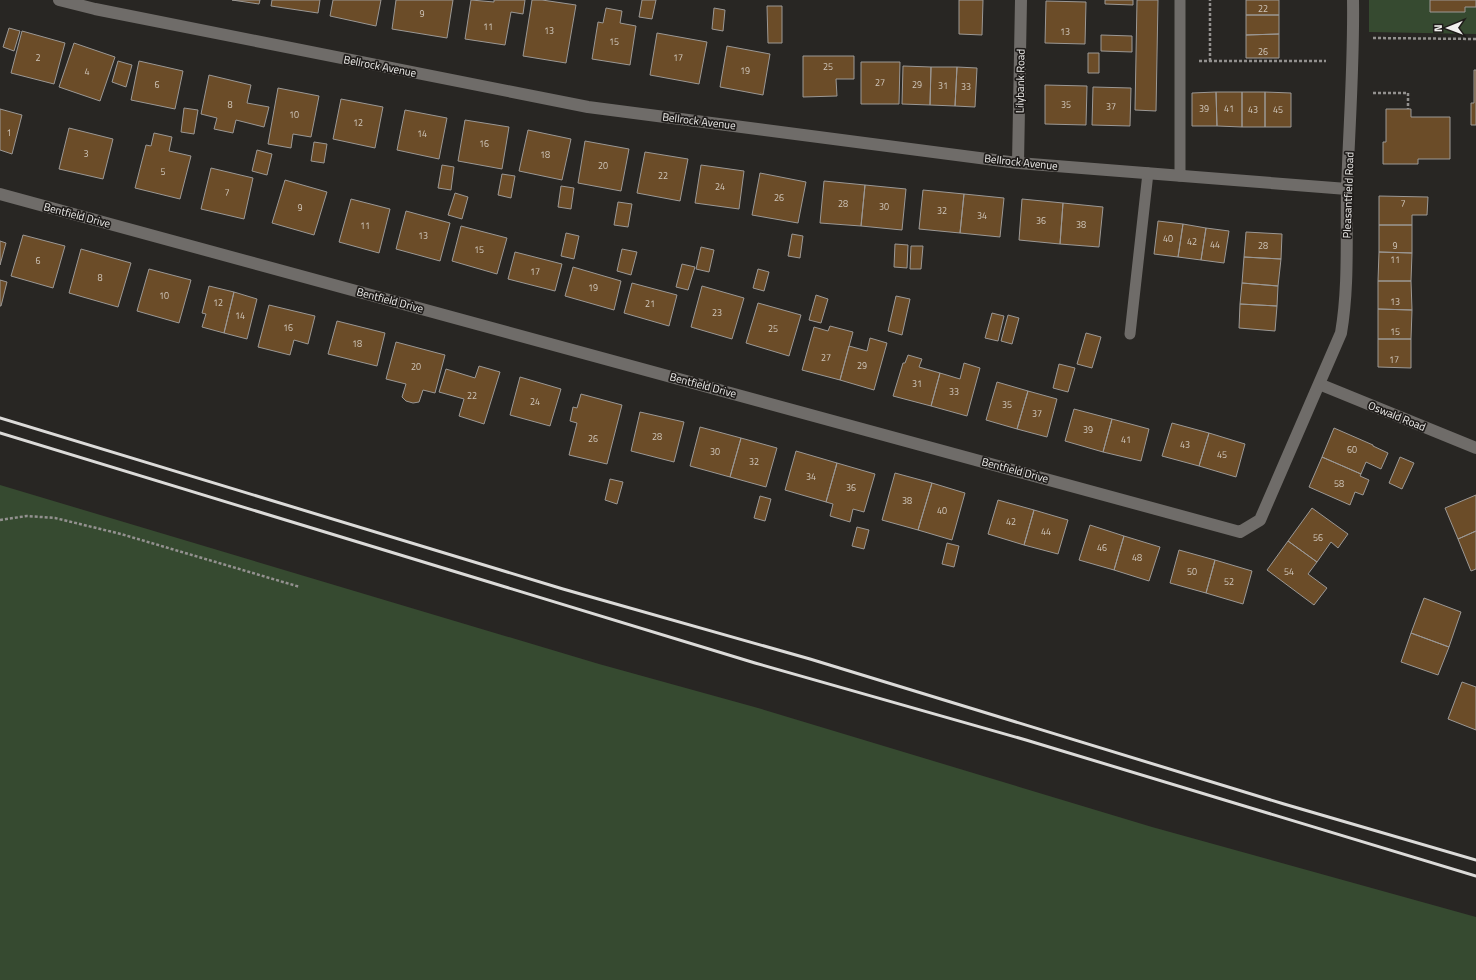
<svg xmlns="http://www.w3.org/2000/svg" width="1476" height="980" font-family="'Titillium Web',sans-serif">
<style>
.green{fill:#364a30}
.building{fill:#6b4c28;stroke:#9b9895}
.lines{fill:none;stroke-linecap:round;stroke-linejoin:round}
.path{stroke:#93918f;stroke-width:2.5;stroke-dasharray:3 2;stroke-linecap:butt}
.lane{stroke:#6f6c69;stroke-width:11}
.street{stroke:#6f6c69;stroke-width:12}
.rail{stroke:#dcdbd9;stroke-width:3}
.labels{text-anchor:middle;stroke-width:3.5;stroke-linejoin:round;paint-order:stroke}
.number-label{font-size:9px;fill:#d0c7bc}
.street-label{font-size:11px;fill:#f1f0ee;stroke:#1f1c1a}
</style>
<rect width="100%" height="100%" fill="#282623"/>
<path class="green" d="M1369 0H1430V12H1465V7H1476V34L1369 32Z
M0 485 599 664 758 708 1152 827 1476 917V980H0Z"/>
<path class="building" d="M232 0H260L259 4Z
M272 0H320L318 13 271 6Z
M333 0H381L376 26 330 16Z
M396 0H453L447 38 392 29Z
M471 0 494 2V0H525L523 14 511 12 505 45 465 39Z
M532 0H542L576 5 566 63 523 56Z
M642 0H656L652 19 639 17Z
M959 0H983L982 35 959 34Z
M1105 0H1133V5L1105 4Z
M1137 0H1158L1156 111 1135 110Z
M1246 0H1279V15H1246Z
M1430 0H1476V7H1465V12H1430Z
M1046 1 1086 2 1085 44 1045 43Z
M767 6H782V43H768Z
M606 8 622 11 620 23 636 26 630 65 592 59 598 22 603 23Z
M714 8 725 10 723 31 712 29Z
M1246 15H1279V34L1246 35Z
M9 28 20 31 14 51 3 47Z
M22 31 65 43 54 84 11 73Z
M657 33 707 42 699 84 650 75Z
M1279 34V58H1246V35Z
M1101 35 1132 36V52L1101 51Z
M74 43 115 57 100 101 59 87Z
M727 46 770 54 763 95 720 87Z
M1088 53H1099V73H1088Z
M803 56H854V79H836L837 96 803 97Z
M118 61 132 65 126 87 112 82Z
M139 61 183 71 175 109 131 100Z
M861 62H900L899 104H861Z
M903 66 931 67 930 105 902 104Z
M931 67H957L955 106 930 105Z
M957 67 977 68 975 107 955 106Z
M1474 70H1476V125H1471V103H1474Z
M209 75 251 85 247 103 269 107 264 127 236 120 233 133 214 129 217 118 201 114Z
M1045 85 1087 86 1086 125 1045 124Z
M1093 87 1131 88 1130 126 1092 125Z
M278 88 319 96 311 137 293 134 291 148 268 144Z
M1216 92H1242V127L1217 126Z
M1216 92 1217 126H1192V93Z
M1242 92H1265V127H1242Z
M1265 92 1291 93V127H1265Z
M341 99 383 107 375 148 333 139Z
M184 108 198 110 194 134 181 132Z
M0 109 22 115 12 154 0 150Z
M1386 109H1411V117H1450V159H1418V164H1383V142H1386Z
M405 110 447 118 439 159 397 150Z
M465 120 509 127 502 169 458 161Z
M69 128 113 139 103 179 59 169Z
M528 130 571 139 562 180 519 171Z
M154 133 172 137 169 151 191 156 180 199 135 188 146 145 151 146Z
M585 141 629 149 621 191 578 183Z
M314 142 327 144 324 163 311 161Z
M257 150 272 154 267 175 252 171Z
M645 152 688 159 680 201 637 193Z
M442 165 454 167 451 190 438 188Z
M701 165 744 171 739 209 695 203Z
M211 168 253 178 244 219 201 209Z
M760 173 806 182 798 223 752 215Z
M502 174 515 176 511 198 498 195Z
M285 180 327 192 314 235 272 223Z
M824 181 865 185 861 226 820 223Z
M865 185 906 189 902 230 861 226Z
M561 186 574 188 571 209 558 207Z
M923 190 964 194 960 233 919 229Z
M455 193 468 197 462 219 448 215Z
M964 194 1004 198 1000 237 960 233Z
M1379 196 1428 197 1427 215H1412V225H1379Z
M351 199 390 209 379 253 339 242Z
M1022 199 1063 203 1060 244 1019 240Z
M618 202 632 204 628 227 614 225Z
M1063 203 1103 207 1099 247 1060 244Z
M406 211 450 223 440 261 396 249Z
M1158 221 1183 224 1178 257 1154 254Z
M1183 224 1206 228 1201 260 1178 257Z
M1379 225H1412V253L1379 252Z
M461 226 507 238 497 274 452 261Z
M1206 228 1229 231 1224 263 1201 260Z
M1246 232 1282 234 1281 259 1244 257Z
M566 233 579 236 574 259 561 256Z
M792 234 803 236 800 258 788 256Z
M23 235 65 246 53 288 11 276Z
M0 241 6 243 0 265Z
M895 244 908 245 907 268 894 267Z
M911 246H923L921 269H910Z
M701 247 714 250 709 272 696 269Z
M81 249 131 263 118 307 69 293Z
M622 249 637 252 631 275 617 271Z
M515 252 562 264 555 291 508 279Z
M1379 252 1412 253 1411 281H1378Z
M1244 257 1281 259 1278 286 1242 283Z
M682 264 695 267 688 290 676 287Z
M573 267 621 281 614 310 565 296Z
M149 269 191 280 179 323 137 311Z
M758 269 769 272 764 291 753 288Z
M0 280 7 282 1 306H0Z
M1378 281H1411L1412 310 1378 309Z
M632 283 677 295 669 326 624 313Z
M1242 283 1278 286 1277 306 1240 304Z
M209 286 234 292 224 333 202 327 206 314 202 313Z
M702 286 744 298 732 339 691 327Z
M234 292 257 299 247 339 224 333Z
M816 295 828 299 821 323 809 320Z
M896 296 910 299 902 335 888 331Z
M758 303 801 315 789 356 746 343Z
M1240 304 1277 306 1275 331 1239 328Z
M269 305 315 316 308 344 294 340 290 355 258 347Z
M1378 309 1412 310 1411 339H1378Z
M992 313 1004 316 998 341 985 338Z
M1008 315 1019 318 1012 344 1001 341Z
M337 321 385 333 377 366 328 354Z
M830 326 853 332 840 380 802 370 814 327 828 331Z
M1086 333 1101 337 1092 368 1077 364Z
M870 338 887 343 874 390 840 380 849 346 867 351Z
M1378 339H1411V368L1378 367Z
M396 342 445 355 435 393 423 390 419 402 413 403 406 401 402 397 406 384 386 379Z
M908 355 922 359 919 367 940 373 931 406 893 396 903 363H905Z
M964 363 980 368 967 416 931 406 940 373 960 379Z
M1059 364 1075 368 1068 392 1053 388Z
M479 366 500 372 484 424 459 416 464 399 439 392 446 369 475 378Z
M520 377 561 389 550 426 510 415Z
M997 382 1028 391 1017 429 986 420Z
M1028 391 1057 399 1047 437 1017 429Z
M581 394 622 405 607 464 569 455 577 423 570 421 573 407 577 408Z
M1074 409 1112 419 1103 452 1065 441Z
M640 412 684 422 674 462 631 451Z
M1112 419 1149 429 1141 461 1103 452Z
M1172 423 1209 433 1199 466 1162 456Z
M700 427 741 438 730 477 690 466Z
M1334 428 1373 445V446L1388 453 1381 469 1366 462 1361 474 1322 457Z
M1209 433 1245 444 1236 477 1199 466Z
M741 438 777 448 766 487 730 477Z
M796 451 837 463 826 502 785 490Z
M1322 457 1361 474 1360 476 1369 480 1363 495 1355 492 1350 505 1309 487Z
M1400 457 1414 463 1402 489 1389 483Z
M837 463 875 474 864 512 853 509 850 522 830 516 833 504 826 502Z
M895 473 932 483 918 530 882 520Z
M610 479 623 482 617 504 605 500Z
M932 483 965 493 952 540 918 530Z
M1476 495V531L1458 539 1445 508Z
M760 496 771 499 765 521 754 518Z
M998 500 1034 510 1024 545 988 534Z
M1312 508 1348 534 1338 548 1331 542 1317 562 1288 541Z
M1034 510 1068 520 1058 554 1024 545Z
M1090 525 1124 536 1114 570 1079 560Z
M857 527 869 530 864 549 852 546Z
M1476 531V569L1471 571 1458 539Z
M1124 536 1160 547 1149 581 1114 570Z
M1288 541 1317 562 1308 574 1327 588 1314 605 1267 570Z
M947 543 959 546 954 567 942 564Z
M1179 550 1215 560 1206 593 1170 583Z
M1215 560 1252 571 1243 604 1206 593Z
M1424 598 1461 612 1449 647 1411 633Z
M1411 633 1449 647 1438 675 1401 662Z
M1462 682 1476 687V730L1448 719Z"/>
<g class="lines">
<path class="path" d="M1373 38 1476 39
M1199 61H1326
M1210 61V0
M1373 93H1408V109
M0 520 27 516 55 518 121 534 300 587"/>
<path class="lane" d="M1180 176V0
M1130 334 1148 173"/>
<path class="street" d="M59 0 95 9 588 107 1018 163 1347 189
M1018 163 1021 0
M0 194 1240 532 1260 520 1341 333C1349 286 1346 238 1347 191 1349 127 1354 64 1353 0
M1319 384 1476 448"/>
<path class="rail" d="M0 418 563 589 810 659 1284 804 1476 860
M0 433 755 663 1026 740 1476 876"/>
</g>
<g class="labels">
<g class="number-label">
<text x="1263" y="12">22</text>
<text x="422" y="17">9</text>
<text x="488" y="30">11</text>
<text x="549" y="34">13</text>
<text x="1065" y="35">13</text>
<text x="614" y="45">15</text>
<text x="1263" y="55">26</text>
<text x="38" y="61">2</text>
<text x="678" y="61">17</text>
<text x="828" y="70">25</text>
<text x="745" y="74">19</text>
<text x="87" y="75">4</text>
<text x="880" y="86">27</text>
<text x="157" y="88">6</text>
<text x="917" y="88">29</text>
<text x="943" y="89">31</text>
<text x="966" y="90">33</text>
<text x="230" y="108">8</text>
<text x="1066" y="108">35</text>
<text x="1111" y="110">37</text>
<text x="1204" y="112">39</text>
<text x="1229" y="112">41</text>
<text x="1253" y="113">43</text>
<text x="1278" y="113">45</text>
<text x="294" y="118">10</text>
<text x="358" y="126">12</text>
<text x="9" y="136">1</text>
<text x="422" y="137">14</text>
<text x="484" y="147">16</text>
<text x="86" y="157">3</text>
<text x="545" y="158">18</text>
<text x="603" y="169">20</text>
<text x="163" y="175">5</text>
<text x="663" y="179">22</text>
<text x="720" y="190">24</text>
<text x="227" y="196">7</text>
<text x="779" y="201">26</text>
<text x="843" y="207">28</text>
<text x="1403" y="207">7</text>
<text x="884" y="210">30</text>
<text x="300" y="211">9</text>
<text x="942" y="214">32</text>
<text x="982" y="219">34</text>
<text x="1041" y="224">36</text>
<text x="1081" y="228">38</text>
<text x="365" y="229">11</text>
<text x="423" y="239">13</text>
<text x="1168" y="242">40</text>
<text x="1192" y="245">42</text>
<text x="1215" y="248">44</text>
<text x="1263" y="249">28</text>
<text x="1395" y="249">9</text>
<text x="479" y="253">15</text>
<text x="1395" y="263">11</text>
<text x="38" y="264">6</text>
<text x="535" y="275">17</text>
<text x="100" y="281">8</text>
<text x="593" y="291">19</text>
<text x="164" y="299">10</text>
<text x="1395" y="305">13</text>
<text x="218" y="306">12</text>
<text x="650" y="307">21</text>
<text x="717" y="316">23</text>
<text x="240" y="319">14</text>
<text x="288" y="331">16</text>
<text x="773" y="332">25</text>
<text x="1395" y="335">15</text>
<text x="357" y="347">18</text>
<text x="826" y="361">27</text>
<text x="1394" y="363">17</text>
<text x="862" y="369">29</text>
<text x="416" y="370">20</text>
<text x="917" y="387">31</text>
<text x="954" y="395">33</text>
<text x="472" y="399">22</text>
<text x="535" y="405">24</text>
<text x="1007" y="408">35</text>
<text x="1037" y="417">37</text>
<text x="1088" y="433">39</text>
<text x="657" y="440">28</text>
<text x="593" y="442">26</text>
<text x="1126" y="443">41</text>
<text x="1185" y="448">43</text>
<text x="1352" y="453">60</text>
<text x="715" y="455">30</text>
<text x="1222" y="458">45</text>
<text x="754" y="465">32</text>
<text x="811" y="480">34</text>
<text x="1339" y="487">58</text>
<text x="851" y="491">36</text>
<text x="907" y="504">38</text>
<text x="942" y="514">40</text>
<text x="1011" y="525">42</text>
<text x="1046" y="535">44</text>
<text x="1318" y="541">56</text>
<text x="1102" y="551">46</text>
<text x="1137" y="561">48</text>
<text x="1192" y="575">50</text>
<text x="1289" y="575">54</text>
<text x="1229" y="585">52</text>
</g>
<g class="street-label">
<text transform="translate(380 66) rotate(11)" y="4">Bellrock Avenue</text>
<text transform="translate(1020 81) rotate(-89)" y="4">Lilybank Road</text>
<text transform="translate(699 121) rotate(7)" y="4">Bellrock Avenue</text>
<text transform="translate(1021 162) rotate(6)" y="4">Bellrock Avenue</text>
<text transform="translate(1348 195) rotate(-88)" y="4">Pleasantfield Road</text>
<text transform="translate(77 215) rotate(15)" y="4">Bentfield Drive</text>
<text transform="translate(390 300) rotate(15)" y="4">Bentfield Drive</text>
<text transform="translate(703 385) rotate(15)" y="4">Bentfield Drive</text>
<text transform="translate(1397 416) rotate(22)" y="4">Oswald Road</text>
<text transform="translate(1015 470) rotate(15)" y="4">Bentfield Drive</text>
</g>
</g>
<g transform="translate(1448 28) rotate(269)" stroke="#1f1c1a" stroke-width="3" paint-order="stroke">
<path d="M0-3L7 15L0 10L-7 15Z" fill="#f1f0ee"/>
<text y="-6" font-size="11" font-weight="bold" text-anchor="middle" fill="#f1f0ee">N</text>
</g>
</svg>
